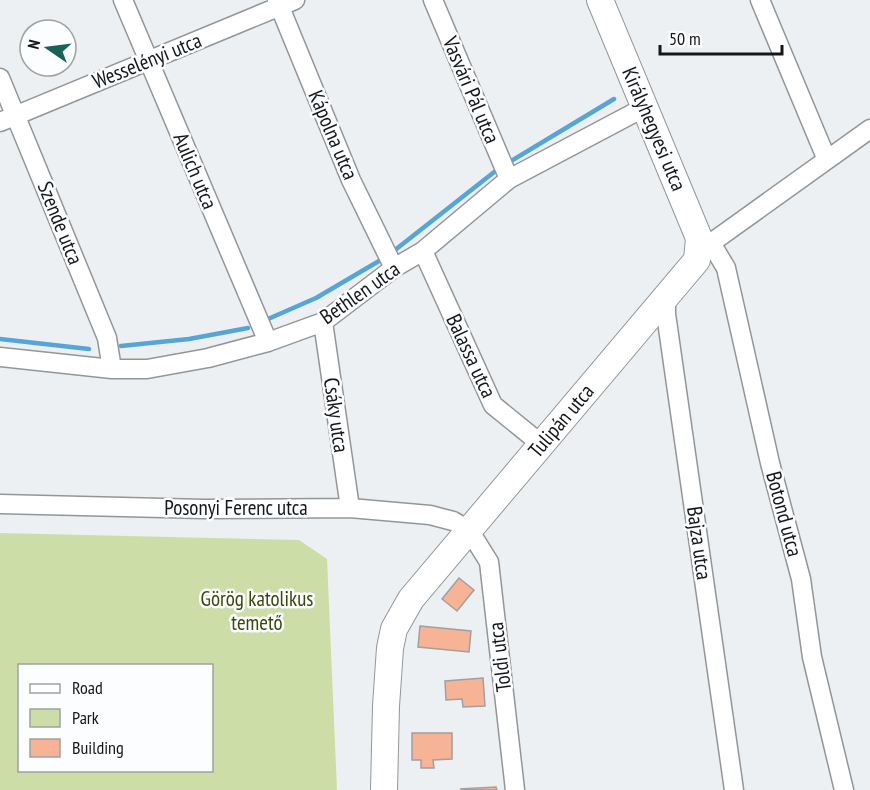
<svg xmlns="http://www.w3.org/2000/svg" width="870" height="790" font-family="'PT Sans Narrow',sans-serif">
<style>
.green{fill:#cddda7;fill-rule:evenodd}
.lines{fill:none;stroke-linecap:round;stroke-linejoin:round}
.stream{stroke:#55a5d9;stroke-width:4.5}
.building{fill:#f6b396;stroke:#a39f9d;stroke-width:1.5}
.minor-casing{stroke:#939699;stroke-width:21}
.secondary-casing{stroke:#939699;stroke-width:28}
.minor{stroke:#fff;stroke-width:18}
.secondary{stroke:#fff;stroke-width:26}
.labels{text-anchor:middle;stroke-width:5;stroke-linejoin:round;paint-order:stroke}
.street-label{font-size:21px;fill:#151617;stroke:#fcfdff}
.park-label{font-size:21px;fill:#3a4708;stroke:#fcfdff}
</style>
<rect width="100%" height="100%" fill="#ecf0f3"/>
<path class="green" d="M0 533 299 540 327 559 337 790H0ZM20 666H212V770H20Z"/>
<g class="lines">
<path class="stream" d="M506 164 614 99
M395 250 498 169
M268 319 316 298 379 261
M0 339 89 349
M121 346 189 339 248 328"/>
</g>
<path class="building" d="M459 578 474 590 457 611 442 599Z
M420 626 471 631 469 652 418 647Z
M483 678 485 706 463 707 462 699 446 700 445 681Z
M412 733H452V759L433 760 434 768H421V760H412Z
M496 787 497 790H462L461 789Z"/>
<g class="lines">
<g class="minor-casing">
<path id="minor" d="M123 0 268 342
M277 0 351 180 394 268
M433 0 509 179
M760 0 827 160
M0 78 107 338 112 369
M0 122 295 0
M711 243 726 268 770 463 801 579 812 657 844 790
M423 251 493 405 541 444
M703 253 711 243 870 129
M666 297V314L734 790
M323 322 350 508
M0 357 112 369H147L208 358 268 342 323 322 394 268 423 251 509 179 645 107
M0 504 204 509 350 508 430 515 453 521 469 530 489 562 515 790"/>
</g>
<g class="secondary-casing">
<g id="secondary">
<path id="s1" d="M384 790 386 706 390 648 394 629 411 599 697 260 699 238 600 0"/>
</g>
</g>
<use href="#minor" class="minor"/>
<use href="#secondary" class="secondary"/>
</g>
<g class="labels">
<g class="street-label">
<text transform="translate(147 61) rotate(-22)" y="7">Wesselényi utca</text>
<text transform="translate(471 90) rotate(67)" y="7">Vasvári Pál utca</text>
<text transform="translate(654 129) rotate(67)" y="7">Királyhegyesi utca</text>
<text transform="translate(333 135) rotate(67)" y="7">Kápolna utca</text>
<text transform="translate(195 171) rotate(67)" y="7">Aulich utca</text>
<text transform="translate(60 223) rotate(68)" y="7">Szende utca</text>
<text transform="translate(360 293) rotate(-35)" y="7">Bethlen utca</text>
<text transform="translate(471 356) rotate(65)" y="7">Balassa utca</text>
<text transform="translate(336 415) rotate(82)" y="7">Csáky utca</text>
<text dy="7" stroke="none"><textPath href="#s1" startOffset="429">Tulipán utca</textPath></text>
<text x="236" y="515">Posonyi Ferenc utca</text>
<text transform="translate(784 514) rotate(75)" y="7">Botond utca</text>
<text transform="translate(699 543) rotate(82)" y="7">Bajza utca</text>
<text transform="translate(500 657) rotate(-97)" y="7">Toldi utca</text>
</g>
<g class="park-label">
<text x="257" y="606">Görög katolikus<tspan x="257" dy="24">temető</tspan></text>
</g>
</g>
<rect x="18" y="664" width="195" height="108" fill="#fcfdff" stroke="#a0a1a2" stroke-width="1.5"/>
<rect x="30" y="684" width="30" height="9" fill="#ffffff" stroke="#a0a1a2" stroke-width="1.5"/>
<text x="72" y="694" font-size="18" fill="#151617">Road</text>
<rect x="30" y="709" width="30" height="18" fill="#cddda7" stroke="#a0a1a2" stroke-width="1.5"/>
<text x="72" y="724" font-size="18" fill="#151617">Park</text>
<rect x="30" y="739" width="30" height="18" fill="#f6b396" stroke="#a0a1a2" stroke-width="1.5"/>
<text x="72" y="754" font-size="18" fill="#151617">Building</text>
<g transform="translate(48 48) rotate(284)"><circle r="28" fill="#fcfdff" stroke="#a0a1a2" stroke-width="1.5"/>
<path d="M0-4.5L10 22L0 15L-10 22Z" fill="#196257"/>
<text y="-9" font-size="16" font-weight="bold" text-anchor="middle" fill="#151617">N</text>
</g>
<path d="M660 45v9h122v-9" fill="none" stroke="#151617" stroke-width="3"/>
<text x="669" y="45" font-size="18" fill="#151617" stroke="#fcfdff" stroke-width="4.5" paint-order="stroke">50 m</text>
</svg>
